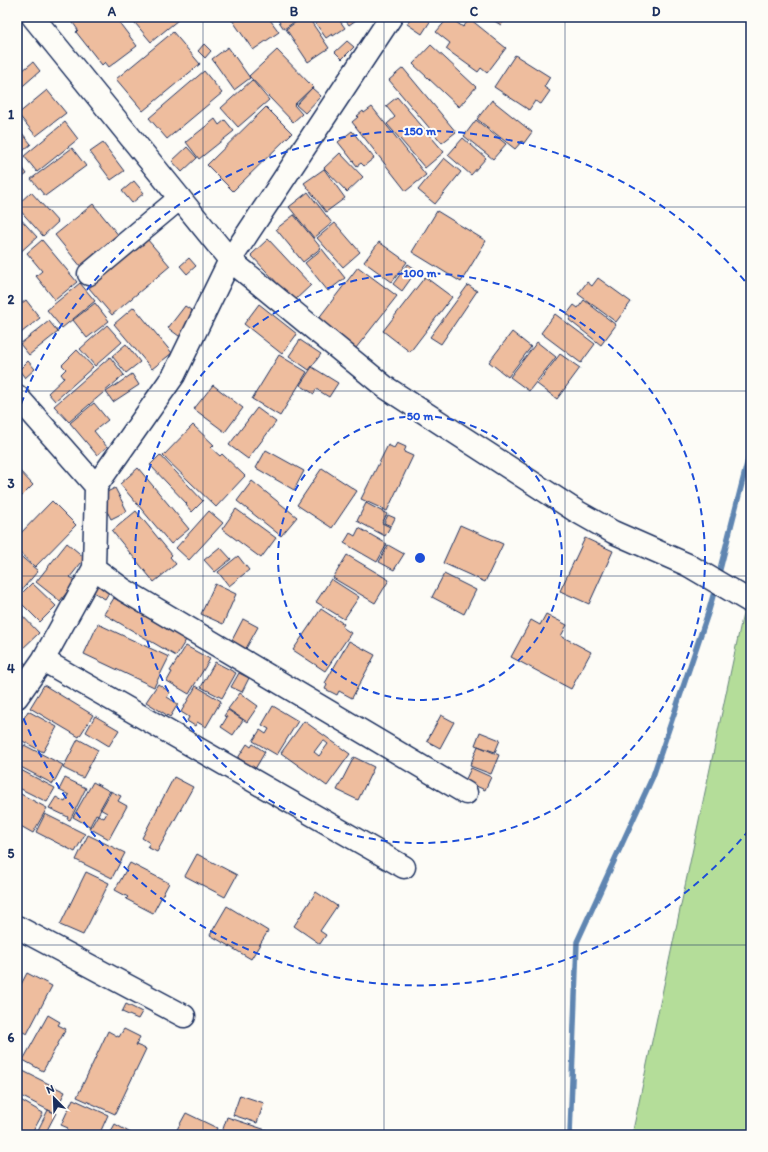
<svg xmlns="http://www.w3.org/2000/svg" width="768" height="1152" font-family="Itim,sans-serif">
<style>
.green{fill:#b4dd99;stroke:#68867c}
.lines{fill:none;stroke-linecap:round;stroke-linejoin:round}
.stream{stroke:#5e85b1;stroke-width:5.5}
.building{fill:#eebd9e;stroke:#1b2f5e;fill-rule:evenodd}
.minor-casing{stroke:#1b2f5e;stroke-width:25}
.minor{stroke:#fdfcf7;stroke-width:22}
.grid{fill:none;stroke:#1b2f5e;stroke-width:1;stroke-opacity:0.55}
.ring{fill:none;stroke:#1d4ed8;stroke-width:2;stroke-dasharray:7 5}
.centre{fill:#1d4ed8;stroke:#fdfcf7;stroke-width:2}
.ring-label{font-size:12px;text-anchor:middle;font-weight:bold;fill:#1d4ed8;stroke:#fdfcf7;stroke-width:4;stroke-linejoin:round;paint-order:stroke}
.neatline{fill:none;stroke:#1b2f5e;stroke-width:1.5}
.grid-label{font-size:13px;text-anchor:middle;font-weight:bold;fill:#1b2f5e}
</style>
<rect width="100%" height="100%" fill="#fdfcf7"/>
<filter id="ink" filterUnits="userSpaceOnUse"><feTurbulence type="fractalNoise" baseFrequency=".025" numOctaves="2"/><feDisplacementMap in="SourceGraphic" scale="8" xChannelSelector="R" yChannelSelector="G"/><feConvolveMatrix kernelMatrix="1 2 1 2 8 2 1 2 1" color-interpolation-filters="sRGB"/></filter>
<g filter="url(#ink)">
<path class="green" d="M751 576V1135H632Z"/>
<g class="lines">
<path class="stream" d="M718 577 751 448
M570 1135 577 942 653 776 709 610 716 585"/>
</g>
<path class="building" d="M69 17H115L137 46 109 67 105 62 102 65 76 32 78 30Z
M130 17H175L178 20 151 42Z
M230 17H268L279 32 253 50Z
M276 17H299L300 18 284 29Z
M303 17H308L329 48 308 62 286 29Z
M311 17H337L345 28 333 36 332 34 326 38Z
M343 17H359V18L349 25Z
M412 17H433L422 34 407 24Z
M449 17 463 27 470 19 506 48 487 73 481 68 478 72 446 49 450 43 436 32Z
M488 17H507L501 25Z
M520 17H534L530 23Z
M173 32 200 64 143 111 116 79Z
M347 41 354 47 342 59 335 52Z
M204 44 211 51 205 58 198 51Z
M431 45 476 87 459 107 413 64Z
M228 47 250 78 234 90 212 59Z
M277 50 313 87 294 105 302 114 293 122 249 76Z
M515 55 550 77 544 87 550 91 541 104 535 101 529 110 494 87Z
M33 62 40 71 17 91V75Z
M403 68 456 132 442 143 389 80Z
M204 71 222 93 167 139 149 118Z
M252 80 269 100 238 127 221 108Z
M312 88 321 96 305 113 296 105Z
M47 90 66 113 36 136 18 114Z
M397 97 444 152 425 168 387 124 395 117 386 106Z
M492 100 532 132 524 143 522 141 515 149 477 119Z
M266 107 292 133 233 191 207 165Z
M372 107 426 175 406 191 352 122 358 117 357 116 363 111 364 113Z
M215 119 219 125 225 120 234 131 199 159 186 142Z
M476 120 506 144 493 159 464 136Z
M65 122 78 139 37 172 24 156Z
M17 127 31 144 17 156Z
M352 131 374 158 364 166 361 163 357 166 338 142Z
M463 138 486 158 471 175 448 155Z
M103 143 124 171 111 180 90 152Z
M187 147 197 158 182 172 172 161Z
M72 148 86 166 45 196 31 179Z
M340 153 363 177 347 192 324 168Z
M444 158 461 172 435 204 418 190Z
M17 160 27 174 17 181Z
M324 169 345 198 326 212 304 183Z
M134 181 144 193 132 203 122 191Z
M31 192 58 222 43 236 17 207V205Z
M308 192 332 223 314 238 289 207Z
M93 204 120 237 82 268 55 235Z
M437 211 486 241 461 282 412 252Z
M17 215 37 237 17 255Z
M294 215 321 248 303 262 276 229Z
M335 223 360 252 343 267 317 238Z
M147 239 170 266 112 315 89 288Z
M268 239 311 285 294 301 251 255Z
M42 240 77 282 55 300 36 276 42 271 27 253Z
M379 242 407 262 392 282 364 262Z
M322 249 345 278 328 291 305 263Z
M189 258 196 266 187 274 180 266Z
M408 264 417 270 402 291 393 284Z
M358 267 397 296 356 348 318 319Z
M425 277 452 297 410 352 383 331Z
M598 278 631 302 616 322 578 294 587 282 592 286Z
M80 283 95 301 62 328 47 310Z
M468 285 477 291 441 344 430 337Z
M26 300 40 318 17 336V307Z
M584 300 616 325 601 345 569 320 571 317 567 314 574 305 578 308Z
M95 303 109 321 87 338 73 320Z
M259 304 297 334 282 354 244 324Z
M185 306 200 316 183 339 168 328Z
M134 307 172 353 152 369 114 324Z
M555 314 595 344 581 363 541 333Z
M49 321 58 332 29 355 20 344Z
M107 325 122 342 95 366 80 349Z
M512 332 531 347 508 377 489 362Z
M300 340 321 354 309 370 289 356Z
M537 342 556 357 529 391 510 377Z
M126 344 140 362 126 373 112 356Z
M77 350 93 367 55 401 48 393 64 378 61 374 66 369 62 365Z
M560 354 580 368 557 399 537 384Z
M279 355 307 372 280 416 252 399Z
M110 357 124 375 69 422 54 406Z
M28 361 35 369 25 378 19 370Z
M312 367 338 383 329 397 316 389 314 394 300 385Z
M132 374 139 385 113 402 106 392Z
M213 385 243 408 225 432 194 409Z
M94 403 108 420 94 431 107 447 97 455 70 423Z
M257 408 276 422 248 459 229 445Z
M193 425 214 445 211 448 220 456 222 454 245 476 216 507 163 456Z
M397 443 406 447 404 452 413 456 387 511 361 499 388 445 394 448Z
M266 450 304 471 294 490 256 468Z
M160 455 203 501 192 512 186 505 187 504 150 465Z
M17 468 33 485 17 501Z
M138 468 189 529 171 544 120 484Z
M322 468 357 491 332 528 297 505Z
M252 481 297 517 281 536 237 501Z
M115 488 127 511 111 519 99 496Z
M52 501 76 525 35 567 17 550V537Z
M366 503 387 514 382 523 390 527 385 536 357 521Z
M236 509 276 538 261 558 222 529Z
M136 511 172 555 170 557 176 564 154 582 112 531Z
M209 511 223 523 189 560 176 548Z
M388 515 395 518 391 526 384 523Z
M460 525 503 544 485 582 443 563Z
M359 528 387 544 377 562 344 543 350 533 355 536Z
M585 538 613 551 589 604 560 591Z
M67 543 85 558 70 577 76 581 60 601 36 582Z
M388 545 404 554 394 570 379 562Z
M220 547 231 559 215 572 204 560Z
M17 553 38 571 19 593 17 591Z
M347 555 389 580 375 603 333 578Z
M238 556 249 570 229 586 218 572Z
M444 574 476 590 464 614 432 597Z
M331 579 359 597 344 619 316 602Z
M32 583 56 606 40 622 17 599V598Z
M97 584 110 591 105 599 93 592Z
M215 584 236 594 223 624 201 614Z
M114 598 186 640 176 656 104 614Z
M321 609 344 624 342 627 351 633 325 671 293 650Z
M17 610 39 633 20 651 17 647Z
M546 614 567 625 561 636 591 652 571 689 511 657 531 620 540 625Z
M243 619 258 627 244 652 230 644Z
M98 624 169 657 154 687 84 654Z
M349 641 375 655 352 698 339 691 337 695 325 689 327 685 325 683Z
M186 646 210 659 189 694 167 681 172 672 170 671Z
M17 657 30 667 17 684Z
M215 662 236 673 222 698 201 687Z
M239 673 249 678 242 692 231 687Z
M158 684 170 692 167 697 178 704 170 717 146 702Z
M44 685 93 715 79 737 30 708Z
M196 686 221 701 206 727 197 722 195 726 187 721 189 717 181 712Z
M240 693 258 706 247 722 228 709Z
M273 706 298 721 277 755 253 741 260 730 266 734 269 729 262 725Z
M228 710 243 720 233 735 221 727 227 717 224 716Z
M28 711 57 727 43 752 17 738V730Z
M441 715 454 722 440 748 427 741Z
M95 716 119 730 109 746 86 732Z
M304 721 350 754 327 786 281 753ZM323 740 328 744 319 756 314 752Z
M480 732 500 740 495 752 475 745Z
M78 739 98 750 83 778 63 768Z
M247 744 251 747 253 744 265 752 255 769 238 758Z
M24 745 63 765 53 784 17 765V751L20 753Z
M478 746 499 755 491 774 470 766Z
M354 757 374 767 358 800 337 790Z
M17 768 55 788 47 802 17 787Z
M471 768 491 777 485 790 465 781Z
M174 777 193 787 157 852 147 847 150 843 142 838Z
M65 778 86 788 70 820 67 819 68 817 49 808 56 797 65 802 69 795 59 790Z
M93 782 111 792 91 827 73 817Z
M110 791 121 796 118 801 127 806 109 839 89 828 96 814 104 818 107 813 100 809Z
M17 792 47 808 33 833 17 824Z
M45 814 85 834 75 852 36 832Z
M88 835 125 853 112 878 76 860Z
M197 854 237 875 225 897 185 876Z
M130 863 169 883 153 913 126 899 128 897 115 890Z
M86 872 109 883 83 935 60 925Z
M316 892 337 906 320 931 326 935 320 944 294 926Z
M227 906 268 931 251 959 210 935Z
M27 973 52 986 27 1034 17 1029V992Z
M126 1004 142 1012 138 1019 122 1012Z
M48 1015 60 1022 58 1025 66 1029 43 1071 23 1060Z
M124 1029 140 1037 136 1045 146 1049 115 1114 77 1097 108 1031 119 1037Z
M17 1068 65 1092 54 1113 17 1094Z
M240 1095 264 1103 257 1123 233 1115Z
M17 1098 43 1113 31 1135H17Z
M73 1099 108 1115 99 1135H68L66 1134 68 1128 61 1125Z
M48 1110 56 1113 45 1134 38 1130Z
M186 1113 217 1128 214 1135H174Z
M227 1117 272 1132 271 1135H221Z
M115 1124 134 1135H109Z"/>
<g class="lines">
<g class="minor-casing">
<path id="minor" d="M33 17 230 260 385 387 576 511 613 532 688 565 751 602
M89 274 180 198
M17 396 96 486
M94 568 124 590 466 793
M43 660 404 867
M17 697 43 660 94 568 96 486 174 375 230 260 391 17
M17 927 184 1016"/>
</g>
<use href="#minor" class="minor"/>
</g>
</g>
<path class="grid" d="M203 17V1135M384 17V1135M565 17V1135M17 207H751M17 391H751M17 576H751M17 761H751M17 945H751"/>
<g class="ring">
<circle cx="420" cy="558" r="142"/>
<circle cx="420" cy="558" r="285"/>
<path d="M749 830A427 427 0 0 1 17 701M17 415A427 427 0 0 1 749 286"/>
</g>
<circle cx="420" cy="558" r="6" class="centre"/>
<g class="ring-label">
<text x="420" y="135">150 m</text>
<text x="420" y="277">100 m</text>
<text x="420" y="420">50 m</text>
</g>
<rect width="768" height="1152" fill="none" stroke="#fdfcf7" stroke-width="44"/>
<g transform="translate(54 1098) rotate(337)" stroke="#fdfcf7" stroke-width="3" paint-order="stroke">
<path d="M0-3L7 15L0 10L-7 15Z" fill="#1b2f5e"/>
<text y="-6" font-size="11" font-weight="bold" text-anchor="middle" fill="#1b2f5e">N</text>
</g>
<rect x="22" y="22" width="724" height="1108" class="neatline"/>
<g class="grid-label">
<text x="112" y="16">A</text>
<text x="294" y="16">B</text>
<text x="474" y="16">C</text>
<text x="656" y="16">D</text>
<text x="11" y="119">1</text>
<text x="11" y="304">2</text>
<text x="11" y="488">3</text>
<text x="11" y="673">4</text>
<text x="11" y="858">5</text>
<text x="11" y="1042">6</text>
</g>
</svg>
